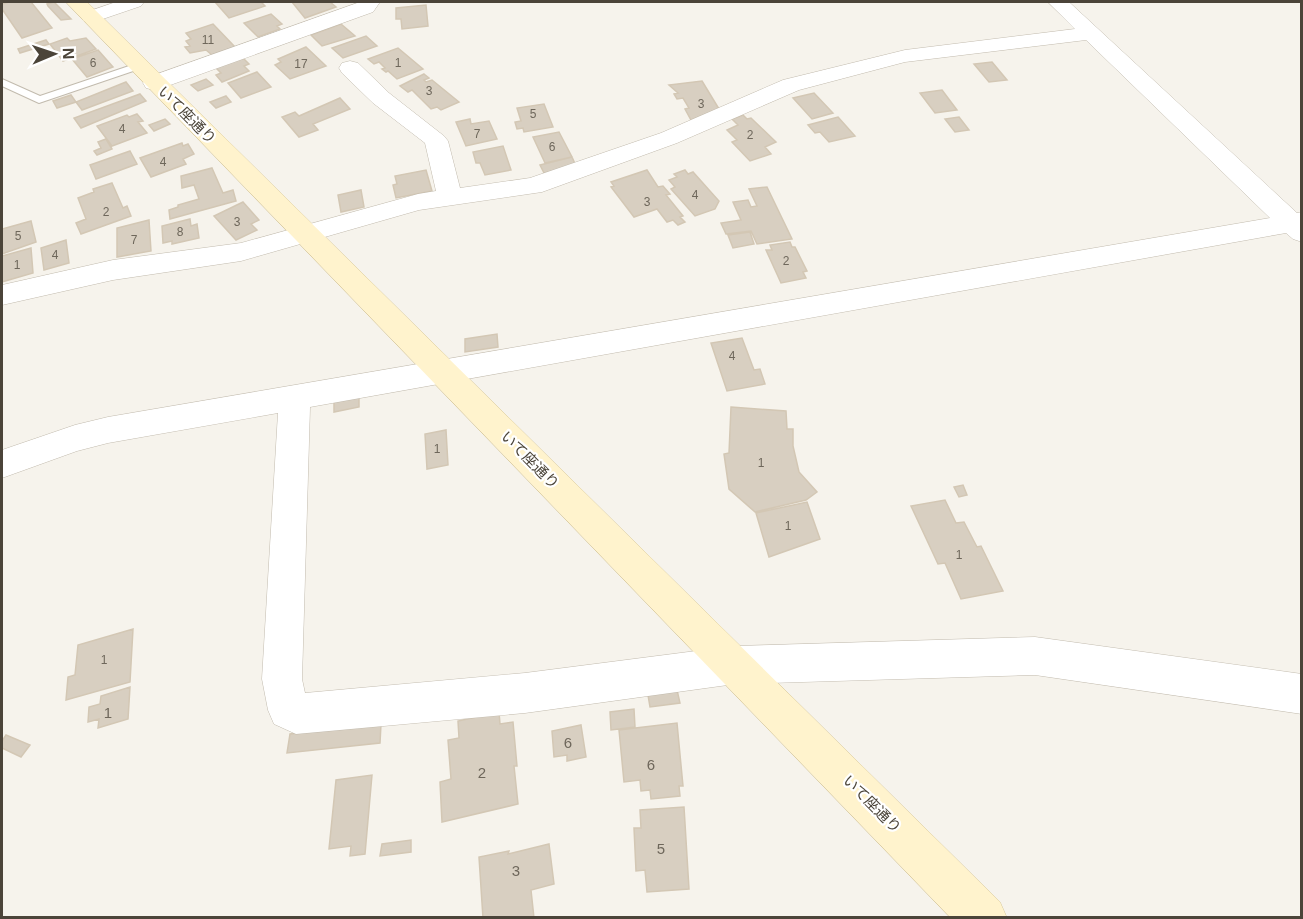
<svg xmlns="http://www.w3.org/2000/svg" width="1303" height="919" font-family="Arial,'Noto Sans JP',sans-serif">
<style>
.building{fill:#d8cfc1;stroke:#d3c7b4;stroke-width:1.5}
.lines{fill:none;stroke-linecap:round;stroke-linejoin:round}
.lane-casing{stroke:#c2bbae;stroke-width:2}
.street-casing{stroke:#c2bbae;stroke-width:1}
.secondary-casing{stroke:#d6c79b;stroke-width:1}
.lane{fill:#fff;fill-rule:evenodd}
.street{fill:#fff;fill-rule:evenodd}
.secondary{fill:#fff3cd;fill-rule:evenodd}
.labels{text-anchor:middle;stroke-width:4.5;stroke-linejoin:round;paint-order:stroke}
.number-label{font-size:12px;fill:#6e675b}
.street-label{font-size:15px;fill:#4b4439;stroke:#fff}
.near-number-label{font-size:15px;fill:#6e675b}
</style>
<rect width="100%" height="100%" fill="#f6f3ec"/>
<path class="building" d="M9 2H31L52 28 22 38 2 9V4Z
M54 2 71 19 61 20 48 6 47 4Z
M215 2H261L265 6 229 18Z
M292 2H330L336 7 305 18Z
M426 5 428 26 402 29 401 19H396V8Z
M271 14 282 24 277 26 280 29 258 37 244 23Z
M213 24 235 47 212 55 206 50 190 53 185 47 190 46 186 41 191 39 186 33Z
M341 24 355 36 322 46 311 35Z
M366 36 377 46 343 58 332 48Z
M67 38 70 41 86 38 96 49 63 61 50 44Z
M46 40 49 44 20 53 18 49Z
M306 47 326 66 290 79 275 65 281 62 278 59Z
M398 48 423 69 397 79 388 71 386 72 382 69 385 68 379 62 374 64 368 59Z
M98 50 113 67 87 77 72 59Z
M242 57 249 64 244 66 249 71 222 82 216 75 221 73 215 67Z
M992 62 1007 80 989 82 974 64Z
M257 72 271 87 241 98 228 83Z
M424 74 429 78 424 80 426 82 432 80 459 102 441 110 437 107 431 109 412 90 408 92 400 86Z
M206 79 213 85 198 91 191 85Z
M702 81 719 109 691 120 685 109 689 108 683 98 677 99 674 94 678 93 669 85Z
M126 82 133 91 82 110 76 102Z
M942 90 957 110 935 113 920 93Z
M814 93 833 113 812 119 793 98Z
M140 94 146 101 81 128 74 118Z
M71 95 76 102 57 108 53 101Z
M226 96 231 102 216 108 210 102Z
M340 98 350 109 313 124 318 130 299 137 282 117 295 112 299 116Z
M544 104 553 127 524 132 523 128 517 129 515 122 521 121 517 108Z
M137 114 143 121 138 122 147 133 112 146 97 126 127 115 129 117Z
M743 115 747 119 751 118 776 142 765 147 771 154 750 161 732 142 737 140 727 130 738 125 732 119Z
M838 117 855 136 829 142 820 132 815 133 808 125Z
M959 117 969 130 955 132 945 119Z
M165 119 170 124 154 131 149 125Z
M470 119 471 124 489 121 497 139 466 146 456 122Z
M559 132 572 157 545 163 533 137Z
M106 139 112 149 97 155 94 151 101 148 98 142Z
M182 143 183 146 188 144 194 154 183 159 186 164 151 177 140 158Z
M503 146 511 170 485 175 480 163H476L473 152Z
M130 151 137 164 96 179 90 165Z
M572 157 576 166 544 173 540 165Z
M212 168 223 193 233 190 236 201 170 219 169 210 178 207V205L199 199 194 185 182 188 181 176Z
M426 170 432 191 396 198 393 185 397 184 395 176Z
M647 170 658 187 663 186 670 194 666 195 683 216 680 217 685 222 678 225 673 220 667 222 657 209 634 217 611 187 614 186 611 182Z
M685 170 688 174 693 172 719 201 715 209 695 216 671 189 675 187 669 180 677 177 674 174Z
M112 183 123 208 127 206 131 216 81 234 76 223 86 219 78 198 94 192 93 189Z
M767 187 792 239 757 244 751 231 726 234 721 223 741 220 733 202 748 200 751 207 757 206 749 189Z
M361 190 364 207 341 212 338 195Z
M243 202 259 220 251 224 257 230 236 240 214 216Z
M190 219 191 226 197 224 199 238 172 244V241L163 243 162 226Z
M149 220 151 251 117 257V228Z
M31 221 36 242 2 254V229Z
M750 232 754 244 733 248 728 235Z
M66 240 69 263 44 270 41 248Z
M790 242 792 247H795L807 271 803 272 806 278 781 283 766 250H772L770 245Z
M31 248 33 273 2 282V256Z
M497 334 498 347 465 352V339Z
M742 338 754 370 760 369 765 384 727 391 711 343Z
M359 397V407L334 412V401Z
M731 407 786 411 787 429H793V446L799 472 817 492 806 500 755 512 729 489 724 454 729 453Z
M446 430 448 465 427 469 425 434Z
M963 485 967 495 959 497 954 487Z
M945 500 956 523 964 522 977 547 981 546 1003 591 961 599 945 563 938 564 911 506Z
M807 502 820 539 769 557 756 513Z
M133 629 130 682 66 700 68 677 75 675 78 645Z
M130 687 128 719 98 728 99 719 88 722 89 707 100 704 101 696Z
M677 690 680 703 650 707 648 695Z
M634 709 635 727 611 730 610 712Z
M499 712 500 724 513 722 517 766H514L518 804 442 822 440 782 451 779 448 740 459 738 458 721Z
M677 723 683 786H679L680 796 651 799 650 790 641 791 640 780 624 782 619 730Z
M381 724 380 743 287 753 290 734Z
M581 725 586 757 567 761V755L554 757 552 731Z
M6 735 30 745 21 757 2 748V741Z
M372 775 365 854 350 856 351 846 329 849 336 780Z
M684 807 689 889 647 892 645 870 636 871 634 828H641L640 810Z
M411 840V852L380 856 382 844Z
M549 844 554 884 531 890 534 918H483L479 857 509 851 508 854Z"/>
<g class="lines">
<g class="lane-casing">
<path id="lane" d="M138 63 143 66 142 68 39 103 2 86V79L40 96Z"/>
</g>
<g class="street-casing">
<path id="street" d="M116 2H144L141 6 91 23 84 21 81 17 84 13Z
M360 2H380L373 12 162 88 154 90 146 88 143 83 146 78Z
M1048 2H1069L1297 213 1302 212V242L1293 239 1286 233 310 407 302 679 305 693 525 673 735 646 1035 637 1302 674V714L1035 675 735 684 525 713 296 734 274 724 268 710 262 679 278 413 108 443 77 451 2 478V450L75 425 108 417 1270 218 1086 40 905 62 799 90 677 143 542 192 419 210 241 261 113 280 2 305V285L113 260 241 243 418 194 436 191 425 143 373 103 342 73 339 68 342 63 350 61 358 63 389 93 444 136 448 141 460 188 530 178 661 133 783 80 905 50 1075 29Z"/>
</g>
<g class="secondary-casing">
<path id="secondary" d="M66 2H87L1000 902 1007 918H951Z"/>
</g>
<use href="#lane" class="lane"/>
<use href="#street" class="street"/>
<use href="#secondary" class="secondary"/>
</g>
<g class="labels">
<g class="number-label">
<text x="208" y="44">11</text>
<text x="93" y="67">6</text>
<text x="398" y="67">1</text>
<text x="301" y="68">17</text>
<text x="429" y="95">3</text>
<text x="701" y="108">3</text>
<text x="533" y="118">5</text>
<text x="122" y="133">4</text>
<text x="477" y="138">7</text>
<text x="750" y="139">2</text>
<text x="552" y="151">6</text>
<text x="163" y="166">4</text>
<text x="695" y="199">4</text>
<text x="647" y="206">3</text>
<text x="106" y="216">2</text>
<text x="237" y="226">3</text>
<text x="180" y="236">8</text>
<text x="18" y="240">5</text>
<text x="134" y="244">7</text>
<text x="55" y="259">4</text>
<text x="786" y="265">2</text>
<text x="17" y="269">1</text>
<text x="732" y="360">4</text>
<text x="437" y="453">1</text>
<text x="761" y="467">1</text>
<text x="788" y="530">1</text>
<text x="959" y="559">1</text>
<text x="104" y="664">1</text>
</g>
<g class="street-label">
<text transform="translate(187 115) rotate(45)" y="5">いて座通り</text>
<text transform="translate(530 460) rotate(45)" y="5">いて座通り</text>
<text transform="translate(872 804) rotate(45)" y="5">いて座通り</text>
</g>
<g class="near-number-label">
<text x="108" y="718">1</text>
<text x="568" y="748">6</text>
<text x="651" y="770">6</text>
<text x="482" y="778">2</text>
<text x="661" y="854">5</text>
<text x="516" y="876">3</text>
</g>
</g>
<rect width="1303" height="919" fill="none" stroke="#4b4439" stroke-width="6"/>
<g transform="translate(54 54) rotate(88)" stroke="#ffffff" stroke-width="4.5" paint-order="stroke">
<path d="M0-4.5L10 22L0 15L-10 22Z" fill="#4b4439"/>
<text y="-9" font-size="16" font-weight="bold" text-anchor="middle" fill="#4b4439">N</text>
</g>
</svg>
